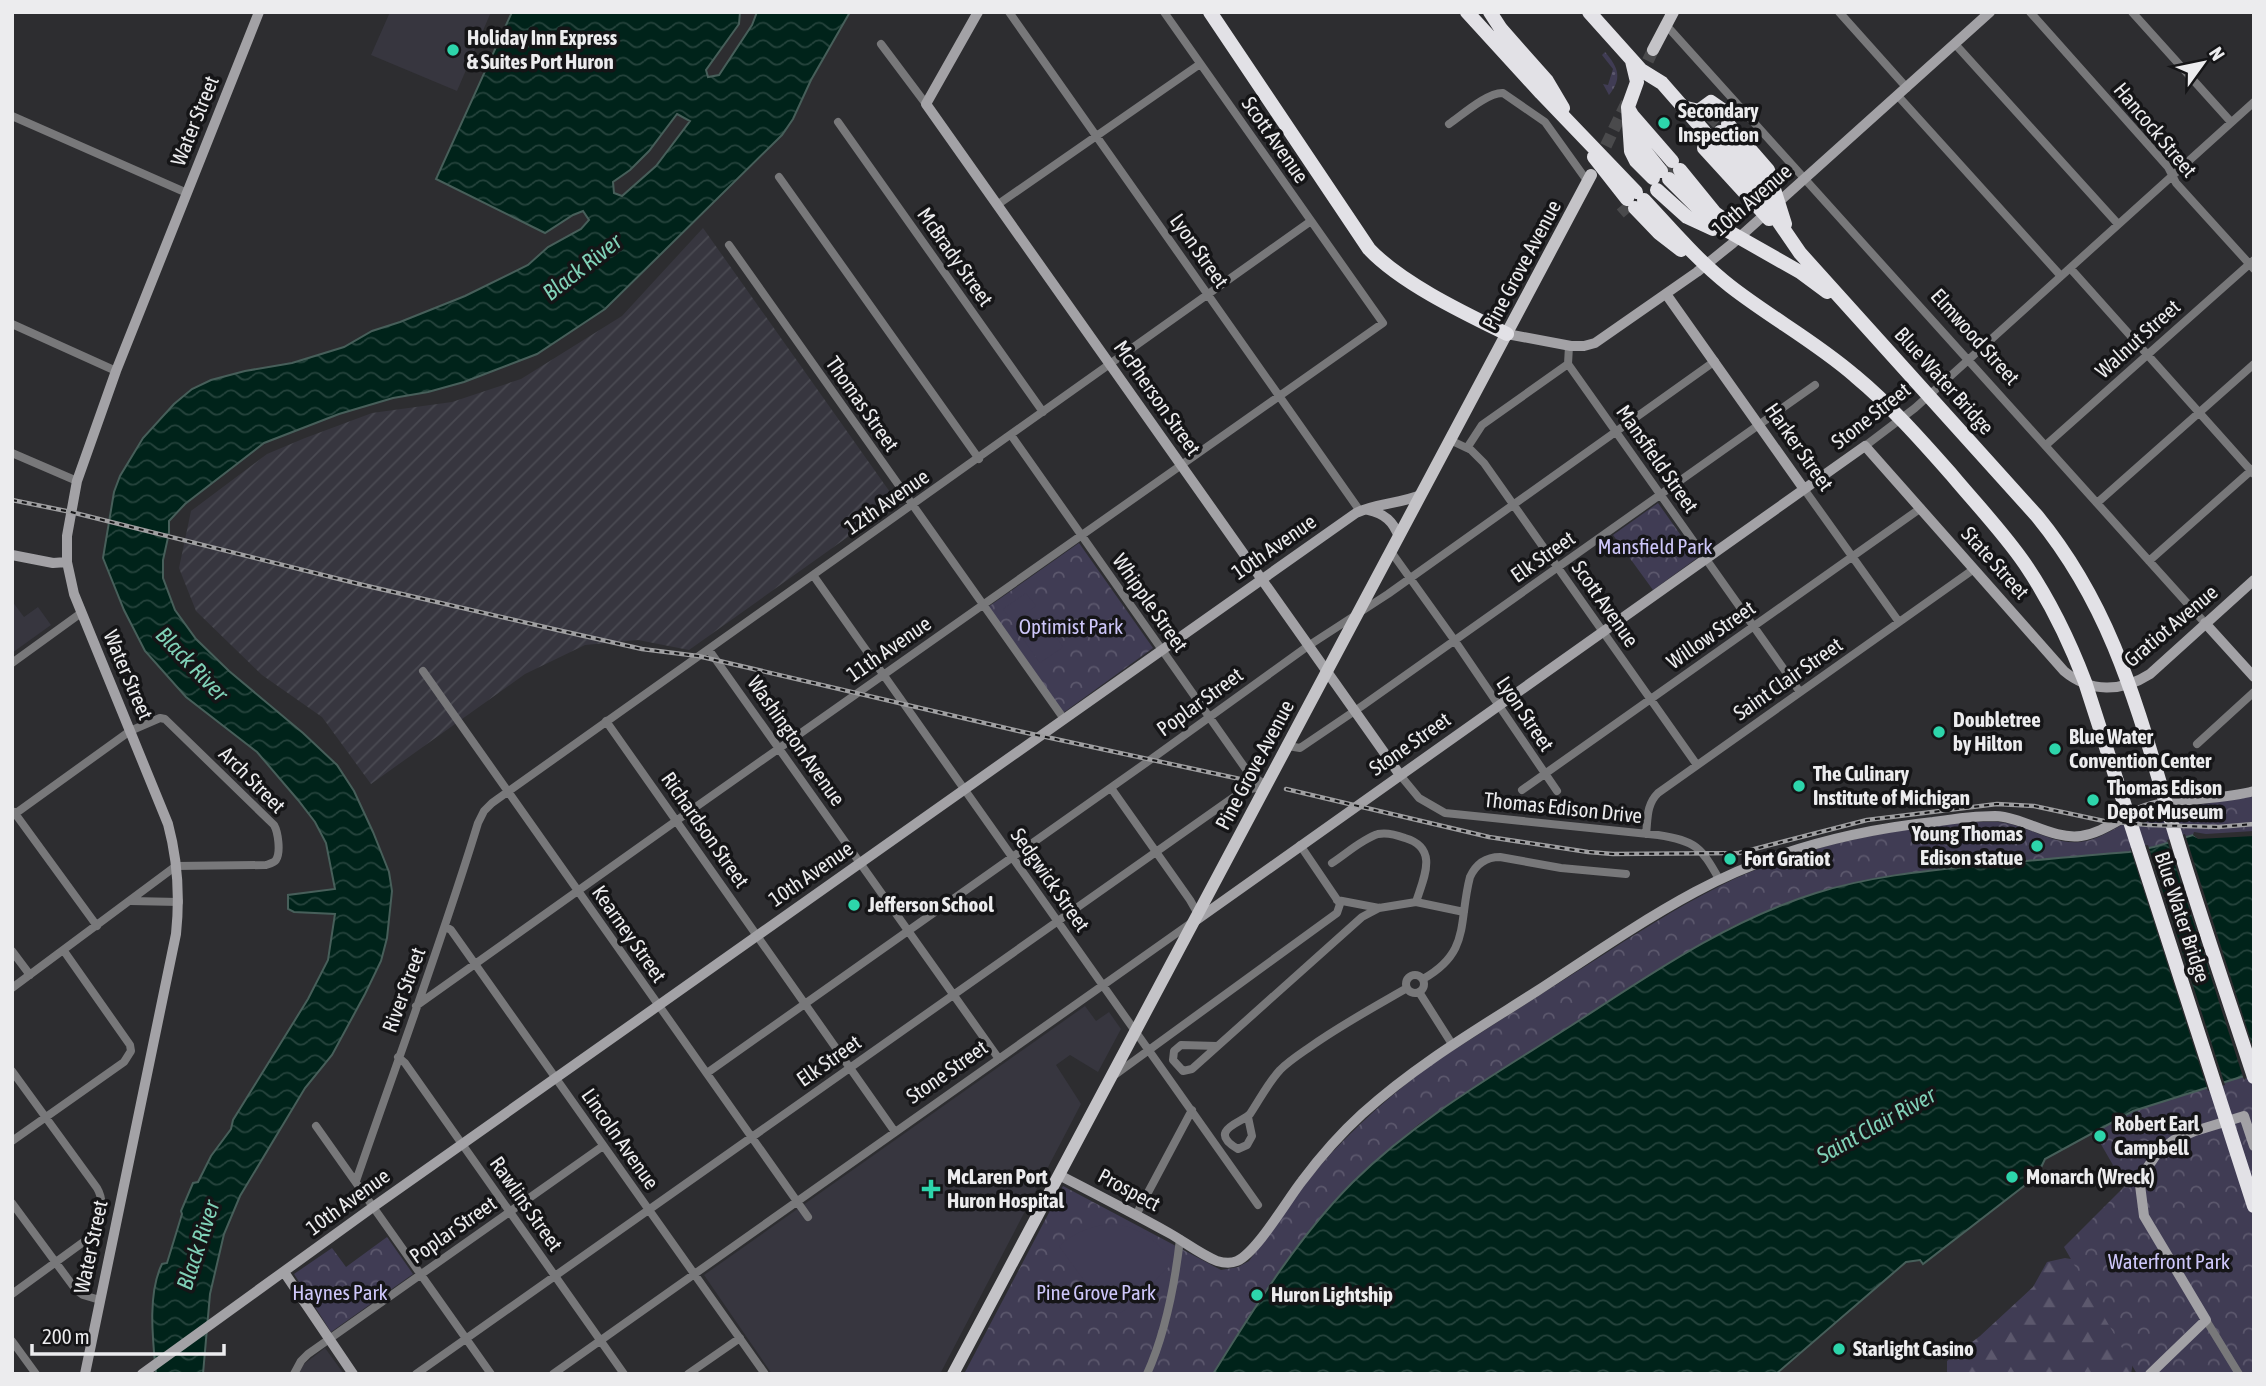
<svg xmlns="http://www.w3.org/2000/svg" width="2266" height="1386" font-family="'Asap Condensed',sans-serif">
<style>
.built{fill:#37363f}
.industrial{fill:url(#industrial-furrows)}
.grass{fill:url(#grass-dots)}
.forest{fill:url(#forest-firs)}
.park{fill:url(#park-crowns)}
.pitch{fill:#403c54}
.water{fill:url(#water-waves);stroke:#475f5a;stroke-width:2;fill-rule:evenodd}
.pier{fill:#2d2d30}
.lines{fill:none;stroke-linecap:round;stroke-linejoin:round}
.primary-tunnel{stroke:#4a4a4c;stroke-width:12;stroke-dasharray:12 6;stroke-linecap:butt}
.highway-tunnel{stroke:#4a4a4c;stroke-width:14;stroke-dasharray:14 7;stroke-linecap:butt}
.street{stroke:#78787a;stroke-width:8}
.secondary{stroke:#a3a2a6;stroke-width:10}
.primary{stroke:#c4c3c7;stroke-width:12}
.highway{stroke:#e2e1e6;stroke-width:14}
.rail-casing{stroke:#9f9fa1;stroke-width:4.5}
.rail{stroke:#151517;stroke-width:2;stroke-dasharray:5;stroke-linecap:butt}
.poi-dot{fill:#2dd5ab;stroke:#151517;stroke-width:2.5}
.labels{text-anchor:middle;stroke-width:7;stroke-linejoin:round;paint-order:stroke}
.poi-label{font-size:21px;font-weight:bold;fill:#ececee;stroke:#151517;text-anchor:start}
.street-label{font-size:21px;fill:#ececee;stroke:#151517}
.park-label{font-size:21px;fill:#cec7fa;stroke:#151517}
.water-label{font-size:23px;font-style:italic;fill:#80d1b7;stroke:#151517}
</style>
<defs>
<pattern id="industrial-furrows" width="10" height="10" patternUnits="userSpaceOnUse" patternTransform="scale(1.75)"><rect width="10" height="10" fill="#37363f"/><path d="M-1 1l2-2M0 10L10 0M9 11l2-2" fill="none" stroke="#4a4a52"/></pattern>
<pattern id="grass-dots" width="8" height="8" patternUnits="userSpaceOnUse" patternTransform="scale(1.75)"><rect width="8" height="8" fill="#403c54"/><path d="M2 2h.1M6 6h.1" fill="none" stroke="#5c586d" stroke-width="1.8" stroke-linecap="round"/></pattern>
<pattern id="forest-firs" width="22" height="20" patternUnits="userSpaceOnUse" patternTransform="scale(1.75)"><rect width="22" height="20" fill="#403c54"/><path d="M5 1l3.5 6h-7zM16 11l3.5 6h-7z" fill="#5c586d"/></pattern>
<pattern id="park-crowns" width="20" height="18" patternUnits="userSpaceOnUse" patternTransform="scale(1.75)"><rect width="20" height="18" fill="#403c54"/><path d="M2 6a3 3 0 1 1 6 0M12 15a3 3 0 1 1 6 0" fill="none" stroke="#5c586d"/></pattern>
<pattern id="water-waves" width="16" height="10" patternUnits="userSpaceOnUse" patternTransform="scale(1.75)"><rect width="16" height="10" fill="#00231a"/><path d="M0 5q4-4 8 0t8 0" fill="none" stroke="#25433c"/></pattern>
</defs>
<rect width="100%" height="100%" fill="#2d2d30"/>
<path class="built" d="M390 12H491L457 91 371 55Z
M12 601 24 617 38 607 51 625 12 653Z
M1085 1006 1096 1021 1109 1012 1121 1029 1098 1072 1070 1055 1056 1065 1081 1104 940 1374H772L704 1275Z
M325 1348 344 1374H298L304 1364Z"/>
<path class="industrial" d="M703 228 897 502 689 650 638 640 585 645 525 674 371 784 322 717 262 675 196 611 179 568 191 511 267 454 305 438 372 413 452 402 521 379 622 316Z"/>
<path class="grass" d="M1605 52C1618 67 1623 78 1609 95L1603 84 1608 85 1613 69 1602 55Z"/>
<path class="forest" d="M2065 1258 2077 1260 2134 1357 2131 1374H1947V1361L1980 1336 2033 1287 2047 1262Z"/>
<path class="park" d="M1658 503 1697 558 1653 590 1613 535Z
M1079 543 1153 648 1063 713 988 607Z
M2254 796V833L2129 852 1930 870 1861 882 1816 893 1769 910 1729 928 1642 980 1459 1097 1419 1124 1389 1149 1315 1225 1284 1264 1213 1374H964L1063 1186 1221 1270 1238 1267 1249 1261C1272 1230 1294 1196 1320 1166 1354 1127 1393 1093 1435 1062 1488 1028 1540 995 1592 962 1634 935 1676 908 1720 886 1774 859 1833 842 1892 832 1921 827 1970 820 1998 822 2026 824 2051 845 2080 842 2106 839 2123 820 2148 813Z
M2254 1067V1374H2137L2064 1247 2125 1186 2094 1132 2133 1111 2244 1076Z
M387 1237 413 1274 331 1332 294 1274 332 1248 346 1267Z"/>
<path class="pitch" d="M1026 593 1036 606 1012 622 1003 609Z
M1046 622 1063 647 1040 663 1023 639Z
M1111 1224C1138 1226 1154 1239 1172 1258L1170 1266 1121 1313 1107 1312 1059 1246C1075 1232 1091 1226 1111 1224Z"/>
<path class="water" d="M512 12H740L739 24 706 70 708 77 719 75 752 25 757 12H850L811 80 793 119 782 135 605 309 537 354 464 382 428 392 393 398 339 414 264 443 185 504 169 521V533L163 560V578L175 610 196 639 229 671 303 733 337 765 354 791 373 832 389 872 392 891 387 938 381 961 365 994 332 1055 305 1088 240 1196 224 1234 210 1294 203 1374H156C153 1342 147 1294 162 1264L167 1263 182 1214 181 1211 193 1183 198 1182 211 1156 231 1129 233 1120 308 999 328 960 335 914 294 912 288 909V895L335 889 326 843 315 822 298 800 257 752 186 697 145 651 124 610 103 558 114 492 120 476 143 438 174 404 192 389 211 380 245 371 292 363 344 347 372 331 400 322 465 296 528 265 548 247 581 229 589 220 583 211 573 215 545 233 436 179ZM677 114 690 121 656 166 622 196 614 193 613 182 630 170 649 151Z
M2254 833V1067L2244 1076 2133 1111 2045 1159 2037 1176 1923 1264 1920 1260 1906 1262 1776 1374H1213C1255 1307 1297 1238 1353 1182 1417 1119 1494 1075 1569 1027 1648 976 1726 921 1816 893 1867 877 1922 871 1975 866 2026 861 2077 856 2129 852L2154 847 2193 835 2197 837Z"/>
<path class="pier" d="M2254 831V836L2198 839 2193 835 2194 832 2206 834Z
M2185 834 2254 1050V1071L2244 1080 2167 840Z
M2148 845 2225 1085 2208 1091 2130 848Z"/>
<g class="lines">
<path class="primary-tunnel" d="M1640 77 1653 50
M1598 162 1628 100"/>
<path class="highway-tunnel" d="M1708 113 1724 128
M1666 166 1675 174
M1622 205 1629 213"/>
<path class="street" d="M1009 12 1360 511
M1839 12 1907 88
M2030 12 2168 167 2176 183 2254 269
M2132 12 2231 122
M1666 25 2205 623
M881 44 926 104
M1955 44 2118 224
M1898 96 2060 275
M12 116 187 193
M838 122 1043 412
M1449 124C1462 115 1488 92 1503 93L1545 122 1588 182
M779 177 979 459
M997 205 1200 64
M729 245 1064 719
M2070 268 2254 474
M12 324 116 371
M1569 346 1568 364 1800 692
M1011 435 1250 775 1266 785
M1450 440 1471 450 1484 463 1697 765
M2046 445 2254 260
M1865 446 1915 408 2254 102
M1467 448 1482 425 1568 364
M12 453 77 481
M1804 489 1899 622
M2097 503 2254 364
M1392 553 1455 641 1557 791
M2149 561 2254 468
M813 575 1258 1205
M709 650 999 1059
M12 663 81 613
M423 671 808 1217
M606 721 895 1132
M2197 744 2254 692
M1288 746 1300 748 1362 706 1815 385
M1400 775 1419 798 1445 813 1658 835C1696 841 1701 847 1719 879
M1111 788 1190 900 1198 914
M1522 790 1921 508
M14 812 97 926
M12 816 130 731 160 718 165 719 274 825C278 832 281 852 276 860 274 863 269 864 266 865L176 866 12 988
M1646 834C1648 819 1646 805 1658 793L1974 569
M1332 863C1346 854 1362 839 1378 834 1387 832 1397 835 1405 838 1439 848 1424 877 1416 902
M1337 900 1379 908 1416 902 1464 912
M131 901 179 902
M446 927 451 930 765 1374
M12 951 30 975
M1406 984a9 9 0 1 1 18 0a9 9 0 1 1-18 0Z
M1423 979C1471 952 1458 923 1470 877 1476 864 1486 857 1500 857L1561 868 1626 874
M1419 992 1452 1044
M416 1006 683 816 1383 323 1164 12
M1217 1046 1181 1045 1174 1051 1173 1060 1183 1071 1192 1069 1362 917 1379 908
M398 1057 405 1063 624 1374
M12 1071 97 1188C105 1201 102 1222 93 1235L12 1294
M707 1073 1150 760 1308 646 1388 594 1715 361
M1116 1074 1337 913 1340 904 1300 845
M1248 1117 1252 1136 1247 1145 1238 1149C1205 1130 1244 1122 1250 1114 1260 1099 1268 1083 1280 1070 1289 1061 1300 1054 1310 1047 1341 1025 1374 1007 1407 988
M316 1126 491 1374
M12 1141 124 1062 131 1051 130 1045 64 951
M356 1181C397 1062 441 944 478 823L484 811 492 803 1311 221
M12 1203 76 1290 83 1295 100 1300
M1136 1215 1192 1110
M2206 1320 2239 1374
M12 1341 36 1374
M294 1374 301 1361 308 1354 603 1146
M416 1374 1241 792 1266 785
M553 1374 1191 923
M688 1374 740 1338
M1147 1374C1165 1334 1175 1283 1180 1239"/>
<path class="secondary" d="M978 12 926 104 1400 775
M1666 294 1804 489
M1507 334 1571 346H1584L1595 343 1697 272 1733 243 1990 12
M1368 510C1385 514 1393 521 1399 537
M12 555 53 563 67 562
M2205 623 2254 677
M1195 921 1865 446 2064 671C2090 693 2122 692 2150 674L2254 580
M1059 1175C1096 1194 1133 1213 1169 1233 1185 1242 1200 1254 1217 1261 1224 1263 1230 1264 1237 1261 1257 1252 1287 1200 1302 1181 1320 1157 1340 1134 1362 1114 1416 1065 1476 1030 1537 991 1589 957 1641 921 1695 892 1769 852 1849 831 1933 822 1953 819 1974 816 1995 816 2024 817 2052 840 2081 836 2107 832 2126 812 2151 806 2184 798 2221 800 2254 791
M284 1272 353 1374
M85 1374 176 934C180 896 178 861 168 824L74 594 67 562V536L77 481 116 371 259 12
M142 1374 373 1207 1356 513C1377 503 1399 504 1421 495
M2150 1374 2206 1320 2144 1216 2140 1185 2143 1174 2158 1152 2174 1140 2195 1131 2244 1116 2254 1146"/>
<path class="primary" d="M1653 50 1673 12
M953 1374 1591 175"/>
<path class="highway" d="M1210 12 1369 249C1401 283 1464 313 1507 334
M1467 12 1541 93 1636 192
M1490 12 1501 29 1547 81 1563 108
M1589 12 1641 70 1662 83 1704 131
M1632 61 1637 82 1628 107 1631 151 1636 161 1653 178
M1682 107 1708 113
M1628 108 1632 115 1672 161
M1700 110 1711 102 1724 111
M1728 124 1768 170 1785 224
M1633 129 1641 146 1661 171
M1720 132 1760 178 1771 196
M1712 140 1763 199 1800 253 2037 516C2118 615 2140 720 2177 840 2201 919 2228 998 2254 1077
M1704 148 1769 219
M1594 157 1627 199
M1680 170 1715 213 1725 220
M1669 179 1712 222 1800 272 1827 292
M1657 190 1687 217 1713 229
M1644 200C1672 230 1698 261 1730 286 1771 318 1816 342 1855 376 1890 405 1921 440 1951 474 1976 504 2003 532 2025 564 2050 601 2069 640 2085 682L2254 1206
M1635 208 1659 233 1681 250"/>
<g class="rail-casing">
<path id="rail" d="M12 500 71 512 363 585 562 631 642 649 698 656 1023 732 1240 779
M1286 789 1489 837 1588 852 1613 854 1739 853 1867 820 1997 804 2034 806 2104 821 2149 825 2218 827 2254 824"/>
</g>
<use href="#rail" class="rail"/>
</g>
<g class="poi-dot">
<circle cx="453" cy="50" r="7"/>
<circle cx="1664" cy="123" r="7"/>
<circle cx="1939" cy="732" r="7"/>
<circle cx="2055" cy="749" r="7"/>
<circle cx="1799" cy="786" r="7"/>
<circle cx="2093" cy="800" r="7"/>
<circle cx="2037" cy="846" r="7"/>
<circle cx="1730" cy="859" r="7"/>
<circle cx="854" cy="905" r="7"/>
<circle cx="2100" cy="1136" r="7"/>
<circle cx="2012" cy="1177" r="7"/>
<path d="M927.5 1178.5h7v7h7v7h-7v7h-7v-7h-7v-7h7z"/>
<circle cx="1257" cy="1295" r="7"/>
<circle cx="1839" cy="1349" r="7"/>
</g>
<g class="labels">
<g class="poi-label">
<text x="467" y="45">Holiday Inn Express<tspan x="467" dy="24">&amp; Suites Port Huron</tspan></text>
<text x="1678" y="118">Secondary<tspan x="1678" dy="24">Inspection</tspan></text>
<text x="1953" y="727">Doubletree<tspan x="1953" dy="24">by Hilton</tspan></text>
<text x="2069" y="744">Blue Water<tspan x="2069" dy="24">Convention Center</tspan></text>
<text x="1813" y="781">The Culinary<tspan x="1813" dy="24">Institute of Michigan</tspan></text>
<text x="2107" y="795">Thomas Edison<tspan x="2107" dy="24">Depot Museum</tspan></text>
<text x="2023" y="841" text-anchor="end">Young Thomas<tspan x="2023" dy="24">Edison statue</tspan></text>
<text x="1744" y="866">Fort Gratiot</text>
<text x="868" y="912">Jefferson School</text>
<text x="2114" y="1131">Robert Earl<tspan x="2114" dy="24">Campbell</tspan></text>
<text x="947" y="1184">McLaren Port<tspan x="947" dy="24">Huron Hospital</tspan></text>
<text x="2026" y="1184">Monarch (Wreck)</text>
<text x="1271" y="1302">Huron Lightship</text>
<text x="1853" y="1356">Starlight Casino</text>
</g>
<g class="street-label">
<text transform="translate(195 121) rotate(-68)" y="7">Water Street</text>
<text transform="translate(2155 130) rotate(50)" y="7">Hancock Street</text>
<text transform="translate(1275 140) rotate(55)" y="7">Scott Avenue</text>
<text transform="translate(1752 200) rotate(-41)" y="7">10th Avenue</text>
<text transform="translate(1199 251) rotate(55)" y="7">Lyon Street</text>
<text transform="translate(955 257) rotate(55)" y="7">McBrady Street</text>
<text transform="translate(1522 265) rotate(-62)" y="7">Pine Grove Avenue</text>
<text transform="translate(1975 337) rotate(48)" y="7">Elmwood Street</text>
<text transform="translate(2138 339) rotate(-42)" y="7">Walnut Street</text>
<text transform="translate(1944 381) rotate(48)" y="7">Blue Water Bridge</text>
<text transform="translate(1157 398) rotate(55)" y="7">McPherson Street</text>
<text transform="translate(862 404) rotate(55)" y="7">Thomas Street</text>
<text transform="translate(1871 416) rotate(-38)" y="7">Stone Street</text>
<text transform="translate(1799 447) rotate(55)" y="7">Harker Street</text>
<text transform="translate(1657 459) rotate(55)" y="7">Mansfield Street</text>
<text transform="translate(887 502) rotate(-35)" y="7">12th Avenue</text>
<text transform="translate(1274 547) rotate(-35)" y="7">10th Avenue</text>
<text transform="translate(1543 557) rotate(-35)" y="7">Elk Street</text>
<text transform="translate(1995 563) rotate(48)" y="7">State Street</text>
<text transform="translate(1150 603) rotate(55)" y="7">Whipple Street</text>
<text transform="translate(1605 604) rotate(55)" y="7">Scott Avenue</text>
<text transform="translate(2171 626) rotate(-40)" y="7">Gratiot Avenue</text>
<text transform="translate(1711 635) rotate(-35)" y="7">Willow Street</text>
<text transform="translate(889 649) rotate(-35)" y="7">11th Avenue</text>
<text transform="translate(128 675) rotate(67)" y="7">Water Street</text>
<text transform="translate(1788 679) rotate(-35)" y="7">Saint Clair Street</text>
<text transform="translate(1200 702) rotate(-36)" y="7">Poplar Street</text>
<text transform="translate(1525 714) rotate(56)" y="7">Lyon Street</text>
<text transform="translate(796 741) rotate(55)" y="7">Washington Avenue</text>
<text transform="translate(1410 744) rotate(-35)" y="7">Stone Street</text>
<text transform="translate(1255 765) rotate(-62)" y="7">Pine Grove Avenue</text>
<text transform="translate(252 780) rotate(45)" y="7">Arch Street</text>
<text transform="translate(1563 808) rotate(6)" y="7">Thomas Edison Drive</text>
<text transform="translate(705 830) rotate(55)" y="7">Richardson Street</text>
<text transform="translate(811 874) rotate(-35)" y="7">10th Avenue</text>
<text transform="translate(1050 880) rotate(55)" y="7">Sedgwick Street</text>
<text transform="translate(2182 917) rotate(72)" y="7">Blue Water Bridge</text>
<text transform="translate(629 934) rotate(55)" y="7">Kearney Street</text>
<text transform="translate(404 990) rotate(-70)" y="7">River Street</text>
<text transform="translate(829 1061) rotate(-35)" y="7">Elk Street</text>
<text transform="translate(947 1072) rotate(-35)" y="7">Stone Street</text>
<text transform="translate(620 1139) rotate(55)" y="7">Lincoln Avenue</text>
<text transform="translate(1129 1190) rotate(28)" y="7">Prospect</text>
<text transform="translate(348 1202) rotate(-36)" y="7">10th Avenue</text>
<text transform="translate(526 1204) rotate(55)" y="7">Rawlins Street</text>
<text transform="translate(453 1230) rotate(-35)" y="7">Poplar Street</text>
<text transform="translate(91 1247) rotate(-78)" y="7">Water Street</text>
</g>
<g class="park-label">
<text x="1655" y="554">Mansfield Park</text>
<text x="1071" y="634">Optimist Park</text>
<text x="2169" y="1269">Waterfront Park</text>
<text x="340" y="1300">Haynes Park</text>
<text x="1096" y="1300">Pine Grove Park</text>
</g>
<g class="water-label">
<text transform="translate(582 267) rotate(-38)" y="8">Black River</text>
<text transform="translate(192 664) rotate(46)" y="8">Black River</text>
<text transform="translate(1876 1125) rotate(-29)" y="8">Saint Clair River</text>
<text transform="translate(198 1245) rotate(-72)" y="8">Black River</text>
</g>
</g>
<rect width="2266" height="1386" fill="none" stroke="#ececee" stroke-width="28"/>
<g transform="translate(2203 63) rotate(57)" stroke="#151517" stroke-width="5" paint-order="stroke">
<path d="M0-5L12 26L0 18L-12 26Z" fill="#ececee"/>
<text y="-10" font-size="19" font-weight="bold" text-anchor="middle" fill="#ececee">N</text>
</g>
<path d="M32 1344v10h192v-10" fill="none" stroke="#ececee" stroke-width="3.5"/>
<text x="42" y="1344" font-size="21" fill="#ececee" stroke="#151517" stroke-width="5" paint-order="stroke">200 m</text>
</svg>
